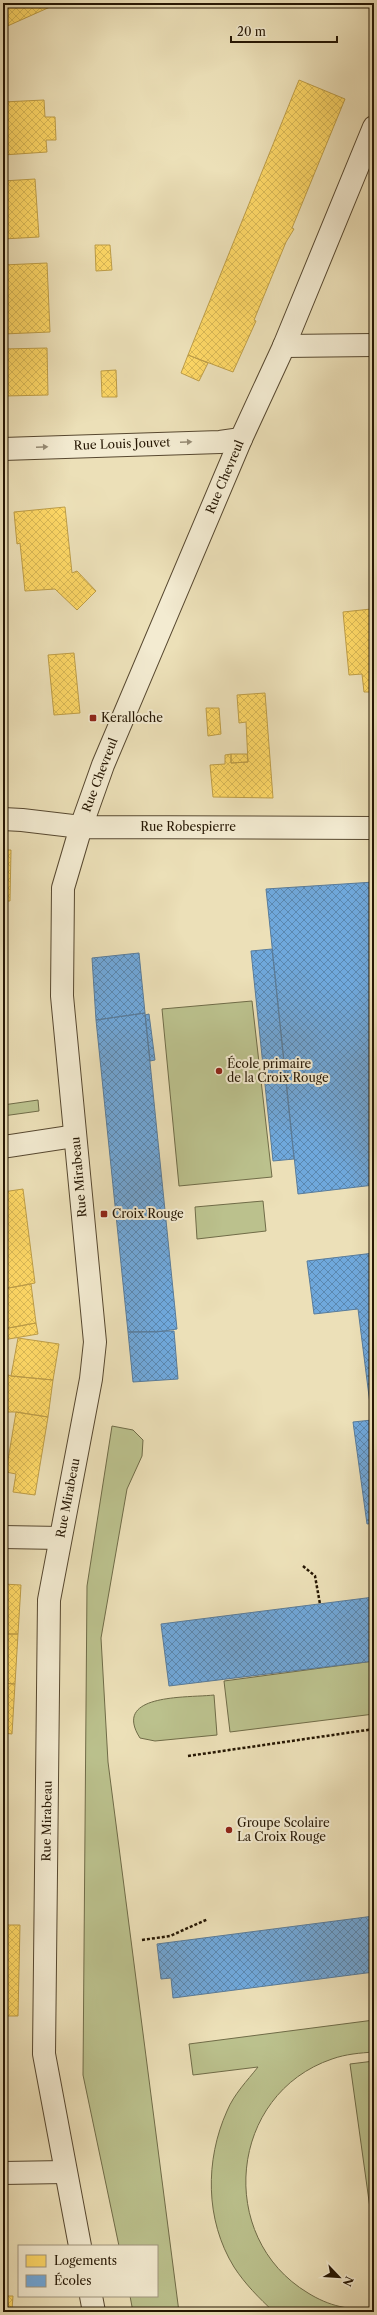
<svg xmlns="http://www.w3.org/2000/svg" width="377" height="2315" font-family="'Libre Caslon Text',serif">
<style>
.grass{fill:#bbc18d;stroke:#706c48}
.homes{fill:url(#homes-cross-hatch);stroke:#be9e48}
.schools{fill:url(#schools-cross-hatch);stroke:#597c9b}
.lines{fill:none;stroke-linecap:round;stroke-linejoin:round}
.minor-casing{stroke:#574830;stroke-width:24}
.tertiary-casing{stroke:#574830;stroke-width:24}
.path{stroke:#251603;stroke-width:2.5;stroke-dasharray:3 2;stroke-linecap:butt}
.minor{stroke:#f3ebd1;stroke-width:22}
.tertiary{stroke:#f3ebd1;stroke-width:22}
.oneway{fill:#968b74}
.poi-dot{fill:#8f2418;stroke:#f3ebd1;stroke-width:1.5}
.labels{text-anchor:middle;stroke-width:4;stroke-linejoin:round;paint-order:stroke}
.street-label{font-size:12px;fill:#251603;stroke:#f3ebd1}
.poi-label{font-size:12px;fill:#251603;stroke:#f3ebd1;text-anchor:start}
</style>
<defs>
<pattern id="homes-cross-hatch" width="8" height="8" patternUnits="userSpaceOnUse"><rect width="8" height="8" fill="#ffd966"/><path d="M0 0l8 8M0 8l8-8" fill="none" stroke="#daba57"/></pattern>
<pattern id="schools-cross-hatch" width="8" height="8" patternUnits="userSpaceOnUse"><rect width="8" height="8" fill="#6fa8dc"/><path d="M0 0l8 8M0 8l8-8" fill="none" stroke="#5b88b0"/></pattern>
</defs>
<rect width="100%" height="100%" fill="#ece0b8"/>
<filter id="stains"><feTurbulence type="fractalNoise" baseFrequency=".005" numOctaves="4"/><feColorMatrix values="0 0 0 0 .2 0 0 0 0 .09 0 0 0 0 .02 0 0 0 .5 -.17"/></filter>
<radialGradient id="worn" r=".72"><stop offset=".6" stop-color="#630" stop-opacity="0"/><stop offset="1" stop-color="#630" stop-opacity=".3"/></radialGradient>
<path class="grass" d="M252 1001 272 1177 179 1186 162 1009Z
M38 1100 39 1111 3 1116V1105Z
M263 1201 266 1231 197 1239 195 1207Z
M112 1426 133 1430 143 1440 142 1456 127 1489 101 1638 108 1762 179 2312H133L130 2296H157V2246H119L83 2075 87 1586Z
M374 1661V1714L230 1732 224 1681Z
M214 1695 217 1735 155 1741 140 1738C111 1693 188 1698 214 1695Z
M374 2020V2052C360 2053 346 2054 332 2059 229 2094 215 2237 308 2293 329 2306 350 2311 374 2308V2312H274C259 2298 245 2284 234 2267 205 2220 205 2160 227 2111 234 2094 247 2081 258 2067L193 2075 189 2044Z
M374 2061V2237L350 2064Z"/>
<path class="homes" d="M3 3H59L3 28Z
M299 80 345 99 292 228 294 229 286 242 254 320 256 321 233 372 188 355Z
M44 100 45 117H55L56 140H46L47 152 3 155V102Z
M35 179 39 237 3 239V181Z
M95 245H110L112 270 96 271Z
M47 263 50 332 3 334V265Z
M47 348 48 395 5 396 3 349Z
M188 355 208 363 199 381 181 373Z
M116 370 117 397H102L101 371Z
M65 507 72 573 77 571 96 591 77 610 55 589 25 591 20 543 17 544 14 512Z
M371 609 374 638V719L371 692H364L362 674 349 675 343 612Z
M74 653 80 713 54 715 48 655Z
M265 693 273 798 213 797 210 765 225 764V755L231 754V763L248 762 246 722 239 723 237 695Z
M206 708H219L221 734 208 736Z
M231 754H247L248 762 231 763Z
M3 850H11L10 901H3Z
M23 1189 35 1283 3 1289V1192Z
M31 1284 36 1323 3 1329V1289Z
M36 1323 38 1334 3 1340V1329Z
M18 1338 59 1344 53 1380 11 1376Z
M3 1373 11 1376 53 1380 48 1417 16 1412H3Z
M16 1412 48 1417 35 1495 13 1492 16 1474 6 1472Z
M3 1584 21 1585 18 1634H3Z
M3 1634H18L15 1684 3 1683Z
M3 1683 15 1684 12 1734 3 1733Z
M3 1925H20L18 2016H3Z
M3 2296H13L12 2310 3 2312Z"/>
<path class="schools" d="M374 882V1185L298 1194 266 889Z
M272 949 294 1159 273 1161 251 951Z
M139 953 145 1013 96 1020 92 958Z
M145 1013 177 1329 157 1332H128L96 1020Z
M149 1014 155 1060 150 1061 145 1015Z
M374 1253V1523L367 1524 353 1422 372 1420 358 1309 314 1314 307 1261Z
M174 1331 178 1379 133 1382 128 1332Z
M374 1597V1661L169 1686 161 1624Z
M374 1916V1972L173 1998 171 1978 161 1979 157 1944Z"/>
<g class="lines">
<g class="minor-casing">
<path id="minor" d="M284 346 374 345
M3 449 220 442 241 439
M3 1147 75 1136
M3 1537 60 1538
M3 2173 65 2172"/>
</g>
<g class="tertiary-casing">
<path id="tertiary" d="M3 819 22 820 81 827 374 828
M80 2246 44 2054 49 1600 91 1379 95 1342 62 996 63 888 81 827 103 765 241 439 284 346 374 127
M91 2296 94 2312"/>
</g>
<path class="path" d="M303 1566 315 1576 320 1604
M188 1756 374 1729
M142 1940 170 1936 208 1919"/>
<use href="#minor" class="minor"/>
<use href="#tertiary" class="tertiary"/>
</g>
<defs><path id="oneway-solid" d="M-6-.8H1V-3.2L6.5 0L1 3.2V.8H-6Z"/></defs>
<g class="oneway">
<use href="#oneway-solid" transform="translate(186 442) rotate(-2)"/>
<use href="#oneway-solid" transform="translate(42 447) rotate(-2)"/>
</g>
<g class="poi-dot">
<rect x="89" y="714" width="8" height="8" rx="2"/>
<circle cx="219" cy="1071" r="4"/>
<rect x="100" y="1210" width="8" height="8" rx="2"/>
<circle cx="229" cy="1830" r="4"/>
</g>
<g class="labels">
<g class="street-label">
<text transform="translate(122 444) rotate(-2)" y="4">Rue Louis Jouvet</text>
<text transform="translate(225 477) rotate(-67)" y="4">Rue Chevreul</text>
<text transform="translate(100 775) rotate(-69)" y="4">Rue Chevreul</text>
<text x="188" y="831">Rue Robespierre</text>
<text transform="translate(79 1177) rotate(-95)" y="4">Rue Mirabeau</text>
<text transform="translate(68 1498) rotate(-79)" y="4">Rue Mirabeau</text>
<text transform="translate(47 1821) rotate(-89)" y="4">Rue Mirabeau</text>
</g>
<g class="poi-label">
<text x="101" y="722">Keralloche</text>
<text x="227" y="1068">École primaire<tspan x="227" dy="14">de la Croix Rouge</tspan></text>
<text x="112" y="1218">Croix Rouge</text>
<text x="237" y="1827">Groupe Scolaire<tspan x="237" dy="14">La Croix Rouge</tspan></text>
</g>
</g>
<rect width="377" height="2315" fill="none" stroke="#ece0b8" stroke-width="16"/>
<rect x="4" y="4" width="369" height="2307" fill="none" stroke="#251603" stroke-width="2"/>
<rect x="8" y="8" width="361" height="2299" fill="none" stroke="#251603"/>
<rect x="18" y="2245" width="140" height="52" fill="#f3ebd1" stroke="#a1967f"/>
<rect x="26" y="2255" width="20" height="12" fill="#ffd966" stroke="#a1967f"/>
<text x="54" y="2265" font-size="12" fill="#251603">Logements</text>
<rect x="26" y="2275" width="20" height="12" fill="#6fa8dc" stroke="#a1967f"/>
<text x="54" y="2285" font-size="12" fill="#251603">Écoles</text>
<g transform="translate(339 2277) rotate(115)" stroke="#f3ebd1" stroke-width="3" paint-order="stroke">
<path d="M0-3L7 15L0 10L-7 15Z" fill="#251603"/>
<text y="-6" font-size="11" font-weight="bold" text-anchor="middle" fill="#251603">N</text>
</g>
<path d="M231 36v6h106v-6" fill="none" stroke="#251603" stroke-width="2"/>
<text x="237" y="36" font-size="12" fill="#251603" stroke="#f3ebd1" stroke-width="3" paint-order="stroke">20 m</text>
<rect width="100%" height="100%" filter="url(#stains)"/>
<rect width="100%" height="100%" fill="url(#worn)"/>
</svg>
